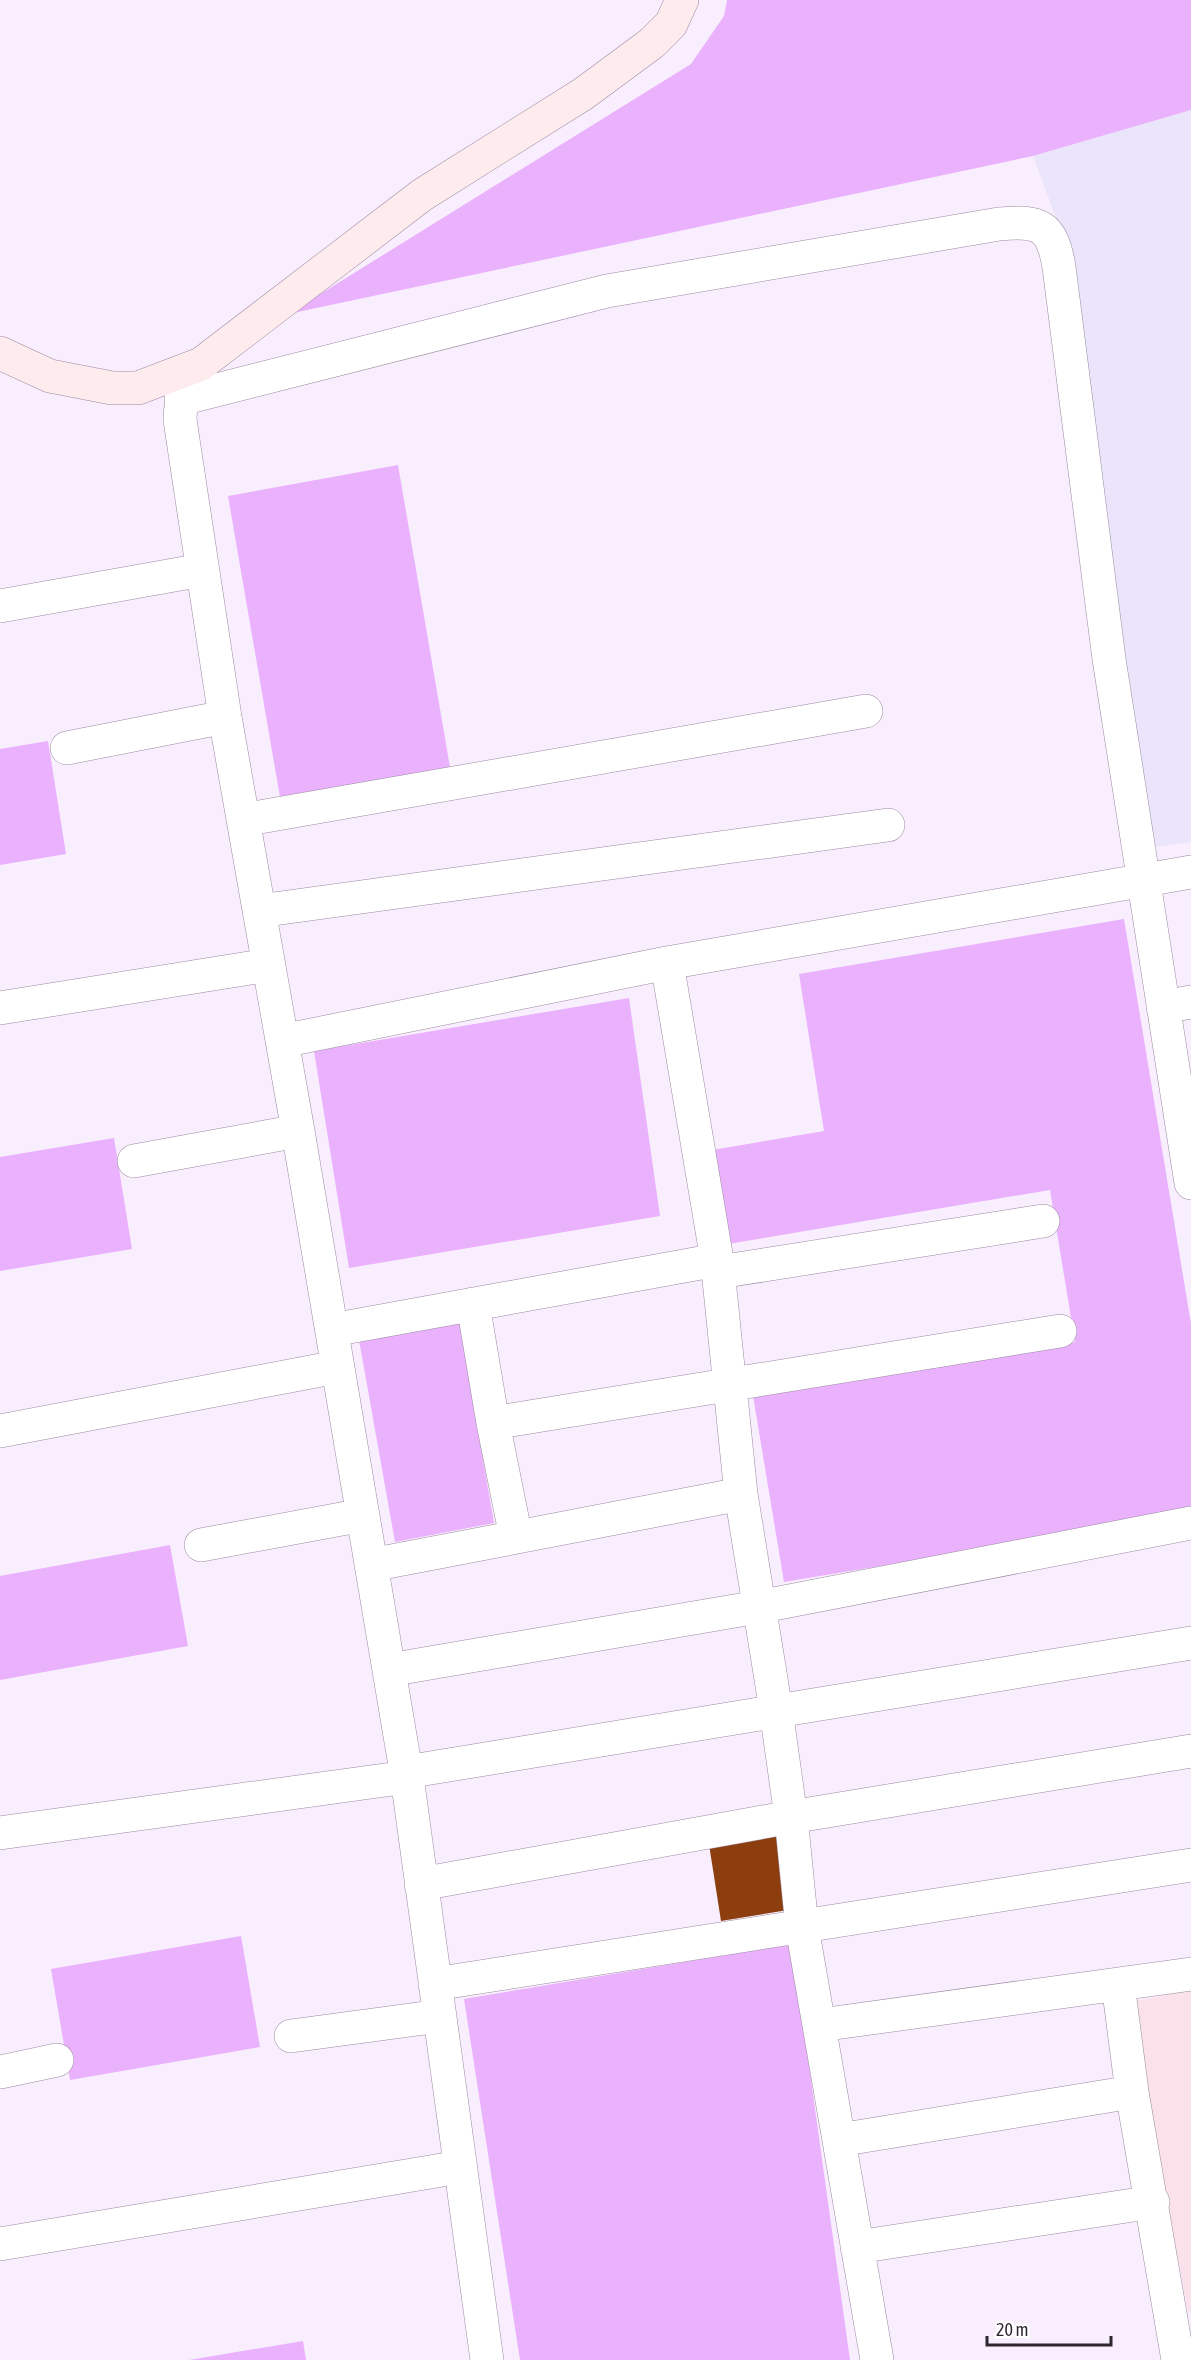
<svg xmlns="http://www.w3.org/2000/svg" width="1191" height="2360" font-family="'Asap Condensed',sans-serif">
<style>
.commercial{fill:#fae1ea}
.education{fill:#eae5fb}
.green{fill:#eab1fc}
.building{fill:#8d3e0f}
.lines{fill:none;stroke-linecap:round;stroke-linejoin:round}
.street-casing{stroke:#9a8aa0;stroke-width:34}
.secondary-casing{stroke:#9a8aa0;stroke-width:34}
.street{stroke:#fff;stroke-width:33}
.secondary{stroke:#fdebee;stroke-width:33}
</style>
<rect width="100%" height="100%" fill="#f9eefd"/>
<path class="commercial" d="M1191 1990V2311L1188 2312 1130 2002Z"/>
<path class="education" d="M1191 110V842L1155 847 1061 231 1033 156Z"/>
<path class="green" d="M727 0H1191V110L1033 156 288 314 691 64 724 16Z
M398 465 451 773 281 803 228 496Z
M48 741 66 854 0 865V749Z
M1124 919 1191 1324V1514L784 1582 753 1396 1075 1342 1050 1190 728 1244 712 1150 824 1131 799 974Z
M629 998 660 1216 349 1268 314 1051Z
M114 1138 132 1249 0 1271V1157Z
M459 1321 494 1523 395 1542 359 1340Z
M170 1545 188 1646 0 1680V1576Z
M241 1936 260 2047 70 2080 51 1969Z
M792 1944 850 2360H520L464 1999Z
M303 2341 306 2360H189Z"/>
<path class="building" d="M775 1827 788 1910 721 1921 708 1838Z"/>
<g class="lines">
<g class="street-casing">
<path id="street" d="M201 364C184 383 181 395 180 420L225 717 298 1131 407 1777 487 2360
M181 399 607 291 999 224C1040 220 1052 225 1059 267L1109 659 1191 1183
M0 606 202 570
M67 748 225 717
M243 820 866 711
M259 911 888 825
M667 963 717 1260 741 1494 776 1710 791 1817 802 1927 877 2360
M1163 1007 1191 1002
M0 1008 269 965
M282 1041 667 963 1191 872
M134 1161 298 1131
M719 1272 1043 1221
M473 1304 493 1423 516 1537
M332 1330 717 1260
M493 1423 1060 1331
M0 1431 337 1367
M201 1545 363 1515
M371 1565 741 1494
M389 1670 758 1607 1191 1523
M406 1772 1191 1643
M0 1833 407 1777
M421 1884 791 1817 1191 1751
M435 1984 1191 1865
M1118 1984 1132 2092 1178 2360
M820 2025 1191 1974
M291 2036 440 2016
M0 2072 57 2060
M839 2140 1132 2092
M0 2244 460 2167
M857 2247 1153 2202"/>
</g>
<g class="secondary-casing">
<path id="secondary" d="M0 353 50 376 112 388H138L201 364 422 195 583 94 652 43 671 24 682 0"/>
</g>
<use href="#street" class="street"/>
<use href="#secondary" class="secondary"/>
</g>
<path d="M987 2336v9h124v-9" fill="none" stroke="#2e2730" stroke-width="3"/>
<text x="996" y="2336" font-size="18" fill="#2e2730" stroke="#ffffff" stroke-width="4.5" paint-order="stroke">20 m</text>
</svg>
